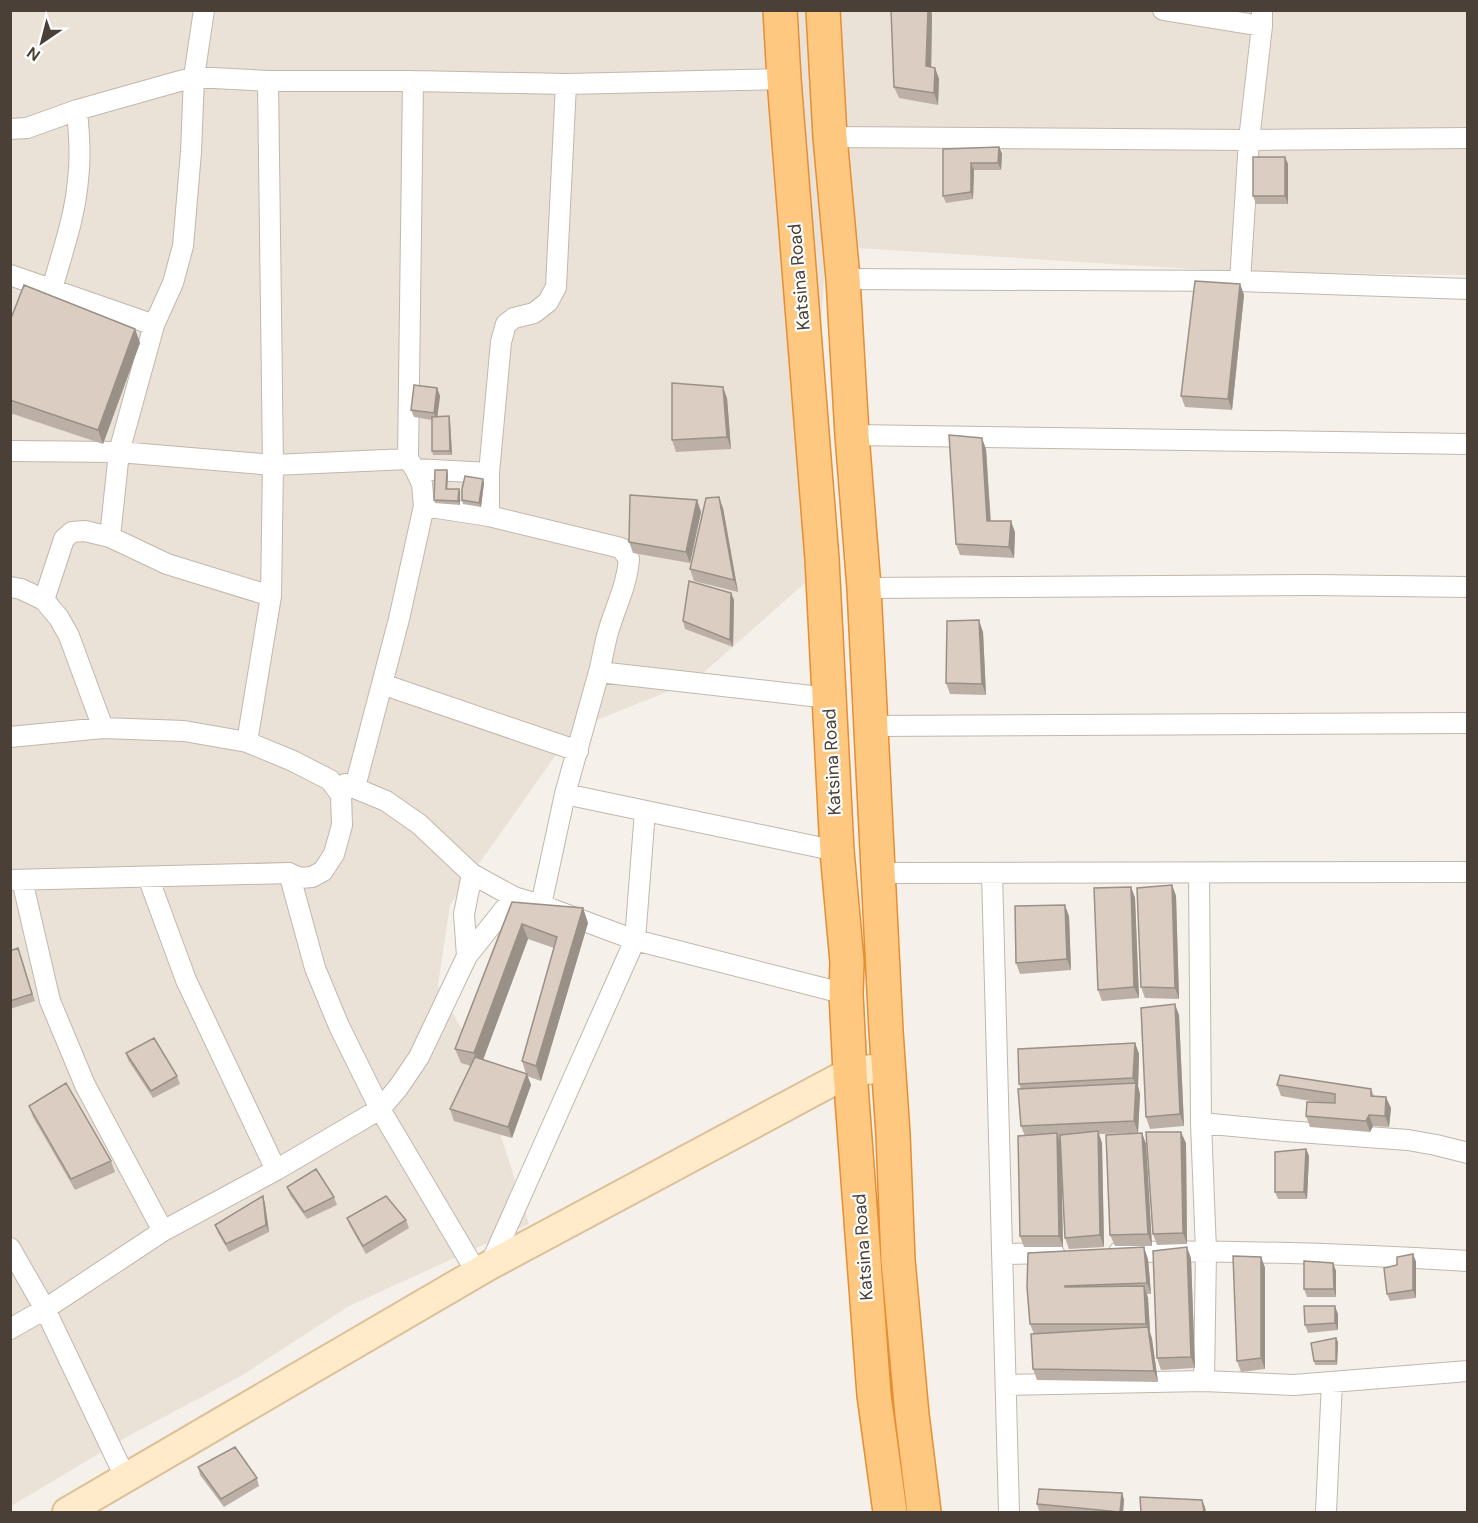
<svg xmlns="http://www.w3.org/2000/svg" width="1478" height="1523" font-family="'DM Sans',sans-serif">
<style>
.residential{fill:#eae1d7}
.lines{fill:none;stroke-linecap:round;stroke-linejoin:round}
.minor-casing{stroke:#c2b7ab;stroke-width:22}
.secondary-casing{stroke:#dbc199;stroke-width:32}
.trunk-casing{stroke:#e68e32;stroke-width:36}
.minor{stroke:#fff;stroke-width:20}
.secondary{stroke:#ffebc9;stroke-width:28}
.trunk{stroke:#ffc881;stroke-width:33}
.wall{fill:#bcb0a6;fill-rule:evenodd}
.shaded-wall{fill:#999087}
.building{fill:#dbcdc1;stroke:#999087;stroke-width:1.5}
.labels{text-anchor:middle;stroke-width:4.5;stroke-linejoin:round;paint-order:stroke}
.street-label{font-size:18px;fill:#4a4037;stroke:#fff}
</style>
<rect width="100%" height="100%" fill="#f5f0e9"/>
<path class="residential" d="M1228 10 1247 14 1248 10 1468 11 1467 275 1240 272 826 246 805 583 694 681 574 729 450 905 438 985 475 1055 529 1224 349 1306 241 1376 132 1434 11 1506 10 11Z"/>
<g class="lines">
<g class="minor-casing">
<path id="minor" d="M1163 10 1262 26
M10 129 27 128 77 110 194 77 268 81H413L566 84 784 79
M830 137 1249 140 1468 138
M10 275 154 325
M843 279 1240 281 1468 289
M1240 281 1249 140 1262 26V10
M52 289C62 253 75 217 78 180 81 157 79 133 77 110
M852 435 1468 444
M10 451 119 452 273 465 408 459
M415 469 489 473
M424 506 489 516 621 548 629 559C627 587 614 609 607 636 604 648 602 660 599 672L829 698
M489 516V473L501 342 506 324 514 318 534 313 548 302 556 287 566 84
M110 537 119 452 154 325 173 283 183 246 191 152 194 77 204 10
M10 587 21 589 44 600 59 618 69 636 103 728
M864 588 1315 585 1468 587
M44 600 64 539 72 532 85 531 110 537 167 564 271 596
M382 684 578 751
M871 726 1468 723
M10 737 103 728 184 731 247 742 293 761 330 780 341 795 342 825 334 854 323 871 312 877 300 878 289 873 10 880
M247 742 271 596 273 465 268 81
M345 784 386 801 419 824 472 874 514 897 541 905 635 940 846 994
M355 787 399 619 424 506 422 484 415 469 408 459 413 81
M565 794 837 851
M289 873 315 968 339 1026 380 1109 477 1273
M880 873 1468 872
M992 873 1009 1512
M1199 873 1201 1123 1285 1131 1408 1140 1436 1145 1468 1153
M148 877 186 980 276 1170
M22 880 50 1001 85 1085 163 1231
M541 905 565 794 599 672
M467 956 464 914 472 874
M1201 1123 1206 1251 1204 1381
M10 1248 45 1309 126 1479
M1119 1252C1236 1250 1351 1254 1468 1261
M1002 1254 1054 1253
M490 1265 635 940 645 811
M10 1329 45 1309 163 1231 276 1170 380 1109 398 1088 419 1057 467 956 514 897
M1006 1385 1204 1381 1294 1385 1468 1371
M1326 1512 1332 1382"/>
</g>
<g class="secondary-casing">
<path id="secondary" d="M67 1512 490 1265 850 1072 889 1067"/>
</g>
<g class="trunk-casing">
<path id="trunk" d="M780 10 784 79 822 559 837 851 847 962 846 994 850 1072 874 1395 890 1512
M823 10 830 137 843 279 852 435 864 588 886 1031 893 1134 898 1260 912 1415 924 1512"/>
</g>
<use href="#minor" class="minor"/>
<use href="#secondary" class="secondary"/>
<use href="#trunk" class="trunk"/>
</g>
<path class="wall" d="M891 10H931L932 15 931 67 935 68 939 79 938 105 899 98 894 87Z
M999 147 1002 154 1001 170H974L973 199 946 203 943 196V149Z
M1285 157 1288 164V204H1256L1253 196Z
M1240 284 1244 295 1232 410 1185 407 1181 396Z
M10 321 135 329 140 343 103 444 10 413Z
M437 388 440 396 437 417 449 416 450 420 452 455H433L432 451V420L414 417 411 410Z
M727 398 731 449 676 452 672 440Z
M986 449 991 521 1015 532 1014 558 960 555 956 544Z
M448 474 447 489H459L460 493V505L435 503 434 500Z
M483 479 484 483 481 507 463 504 462 500Z
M697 500 701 512 690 563 633 553 629 542Z
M723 508 738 592 694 581 690 569Z
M731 593 734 600 733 647 685 629 683 621Z
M983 632 986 695 950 694 946 683Z
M1172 885 1176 896 1179 999 1145 998 1141 987Z
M1131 887 1135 898 1139 998 1102 1001 1098 990Z
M512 902 583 908 588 923 541 1081 527 1076 531 1085 512 1138 454 1121 450 1109 471 1066 461 1063 455 1049ZM528 939 554 948 522 1061 526 1074 483 1060Z
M1069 916 1071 970 1020 974 1016 963Z
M10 951 21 956 35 1001 10 1009Z
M1179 1015 1184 1126 1150 1129 1146 1117Z
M1135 1043 1139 1054 1138 1086 1140 1094 1138 1133 1099 1134 1102 1143 1104 1247 1069 1249 1065 1238 1061 1158 1063 1247H1024L1020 1236 1025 1136 1021 1126V1089L1019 1084Z
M126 1053 177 1076 180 1084 153 1098 128 1060Z
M1277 1085 1371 1089 1374 1096 1391 1108 1389 1127 1373 1126 1370 1132 1310 1127 1306 1116 1322 1103 1281 1096Z
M29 1106 111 1161 115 1172 75 1190 33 1117Z
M1142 1133 1146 1144 1152 1246H1115L1110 1235Z
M1186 1143 1187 1244 1157 1245 1153 1234Z
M1306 1149 1309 1156 1307 1199H1278L1275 1192Z
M287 1187 334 1197 337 1205 307 1219 290 1195Z
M263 1196 265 1204 269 1232 229 1252 218 1233 215 1225Z
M347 1218 406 1220 409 1228 366 1254 350 1226Z
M1413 1254 1416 1262V1298L1390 1301 1387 1294 1397 1265Z
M1261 1257 1265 1268V1369L1241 1372 1237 1361Z
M1191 1258 1195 1368 1161 1370 1157 1358Z
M1148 1259 1151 1294H1147L1148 1298 1150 1332 1152 1339 1158 1382 1037 1380 1033 1369 1034 1334 1030 1324 1027 1287Z
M1333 1263 1336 1271V1297H1307L1304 1289Z
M1338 1314V1330L1308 1333 1305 1325Z
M1336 1338 1338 1342 1337 1365H1315L1314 1361Z
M198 1467 257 1478 259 1486 224 1507 200 1475Z
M1122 1493 1124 1500 1123 1512H1051L1039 1511 1037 1504Z"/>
<path class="shaded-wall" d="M928 10H931L932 15 931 77 926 66Z
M935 68 939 79 938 105 934 93Z
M999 147 1002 154 1001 170 998 163Z
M1285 157 1288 164V204L1285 196Z
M971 163 974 170 973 199 971 192Z
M1240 284 1244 295 1232 410 1228 399Z
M135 329 140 343 103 444 98 430Z
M723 387 727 398 731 449 727 437Z
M437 388 440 396 437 420 434 413Z
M449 416 450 420 452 455 450 451Z
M982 438 986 449 991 532 987 521Z
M447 470 448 474 447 493 446 489Z
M483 479 484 483 481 507 479 503Z
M459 489 460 493V505L458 501Z
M719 497 723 508 738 592 734 580Z
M697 500 701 512 690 563 686 552Z
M1011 521 1015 532 1014 558 1009 547Z
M731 593 734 600 733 647 730 640Z
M979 620 983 632 986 695 982 684Z
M1172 885 1176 896 1179 999 1175 988Z
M1131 887 1135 898 1139 998 1134 987Z
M1065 905 1069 916 1071 970 1067 959Z
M583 908 588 923 541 1081 536 1066Z
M522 924 528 939 480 1068 474 1053Z
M1175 1004 1179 1015 1184 1126 1180 1114Z
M1135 1043 1139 1054 1138 1086 1140 1094 1138 1133 1134 1121 1136 1086 1133 1078Z
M527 1074 531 1085 512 1138 508 1127Z
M1386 1097 1391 1108 1389 1127 1385 1116Z
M1369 1115 1373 1126 1370 1132 1366 1121Z
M1098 1131 1102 1143 1104 1247 1100 1235Z
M1181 1132 1186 1143 1187 1244 1183 1233Z
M1057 1133 1061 1145 1063 1247 1059 1236Z
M1142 1133 1146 1144 1152 1246 1148 1234Z
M1306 1149 1309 1156 1307 1199 1304 1192Z
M263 1196 265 1204 269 1232 266 1225Z
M1144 1247 1148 1259 1151 1294 1147 1283Z
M1187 1247 1191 1258 1195 1368 1191 1357Z
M1413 1254 1416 1262V1298L1413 1290Z
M1261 1257 1265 1268V1369L1261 1358Z
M1333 1263 1336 1271V1297L1334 1289Z
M1144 1286 1148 1298 1150 1332 1152 1339 1158 1382 1154 1371 1149 1331 1146 1324Z
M1335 1306 1338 1314V1330L1335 1323Z
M1336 1338 1338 1342 1337 1365 1336 1361Z
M1122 1493 1124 1500 1123 1512H1120Z
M1202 1500 1205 1507 1206 1512H1204Z"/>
<path class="building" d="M891 10H928L926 66 935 68 934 93 894 87Z
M999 147 998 163H971V192L943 196V149Z
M1253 157H1285V196H1253Z
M1195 281 1240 284 1228 399 1181 396Z
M24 285 135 329 98 430 10 400V321Z
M672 383 723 387 727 437 672 440Z
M414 385 437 388 434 413 411 410Z
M449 416 450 451H432V417Z
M949 435 982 438 987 521H1011L1009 547 956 544Z
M435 470H447L446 489H459L458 501 434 500Z
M465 476 483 479 479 503 462 500V489Z
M630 495 697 500 686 552 629 542Z
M719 497 734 580 690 569 706 498Z
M689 581 731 593 730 640 683 621Z
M979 620 982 684 946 683 947 621Z
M1172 885 1175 988 1141 987 1137 888Z
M1131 887 1134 987 1098 990 1094 888Z
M512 902 583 908 536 1066 522 1061 557 937 522 924 474 1053 455 1049Z
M1065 905 1067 959 1016 963 1015 906Z
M18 948 32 994 10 1001V951Z
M1175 1004 1180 1114 1146 1117 1141 1008Z
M154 1038 177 1076 151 1091 126 1053Z
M1135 1043 1133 1078 1019 1084 1018 1049Z
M475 1057 527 1074 508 1127 450 1109Z
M1280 1075 1371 1089V1096L1386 1097 1385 1116 1369 1115 1366 1121 1306 1116 1307 1102 1335 1103V1094L1277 1085Z
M66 1083 111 1161 71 1179 29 1106Z
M1136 1083 1134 1121 1021 1126 1018 1089Z
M1098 1131 1100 1235 1065 1238 1060 1135Z
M1146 1132H1181L1183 1233 1153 1234Z
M1057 1133 1059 1236H1020L1018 1136Z
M1142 1133 1148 1234 1110 1235 1106 1135Z
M1306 1149 1304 1192H1275V1152Z
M316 1169 334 1197 304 1212 287 1187Z
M263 1196 266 1225 226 1244 215 1225Z
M386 1196 406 1220 363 1246 347 1218Z
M1144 1247 1147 1283 1065 1286V1287L1144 1286 1146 1324H1030L1027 1287 1028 1253Z
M1187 1247 1191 1357 1157 1358 1153 1251Z
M1413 1254V1290L1387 1294 1384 1268 1397 1265V1257Z
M1233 1256 1261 1257V1358L1237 1361Z
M1304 1261 1333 1263 1334 1289H1304Z
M1304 1306H1335V1323L1305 1325Z
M1148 1327 1154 1371 1033 1369 1031 1334Z
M1336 1338V1361H1314L1311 1343Z
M235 1447 257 1478 221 1499 198 1467Z
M1039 1489 1122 1493 1120 1512 1037 1504Z
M1140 1497 1202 1500 1204 1512H1141Z"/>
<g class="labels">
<g class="street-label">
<text transform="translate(799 277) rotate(-95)" y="6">Katsina Road</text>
<text transform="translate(832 762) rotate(-93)" y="6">Katsina Road</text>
<text transform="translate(863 1247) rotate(-94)" y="6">Katsina Road</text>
</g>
</g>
<rect width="1478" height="1523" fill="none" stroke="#4a4037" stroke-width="24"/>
<g transform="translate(42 42) rotate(215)" stroke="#ffffff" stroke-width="4.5" paint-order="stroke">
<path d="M0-4.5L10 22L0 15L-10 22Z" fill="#4a4037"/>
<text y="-9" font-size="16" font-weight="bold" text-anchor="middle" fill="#4a4037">N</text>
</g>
</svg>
